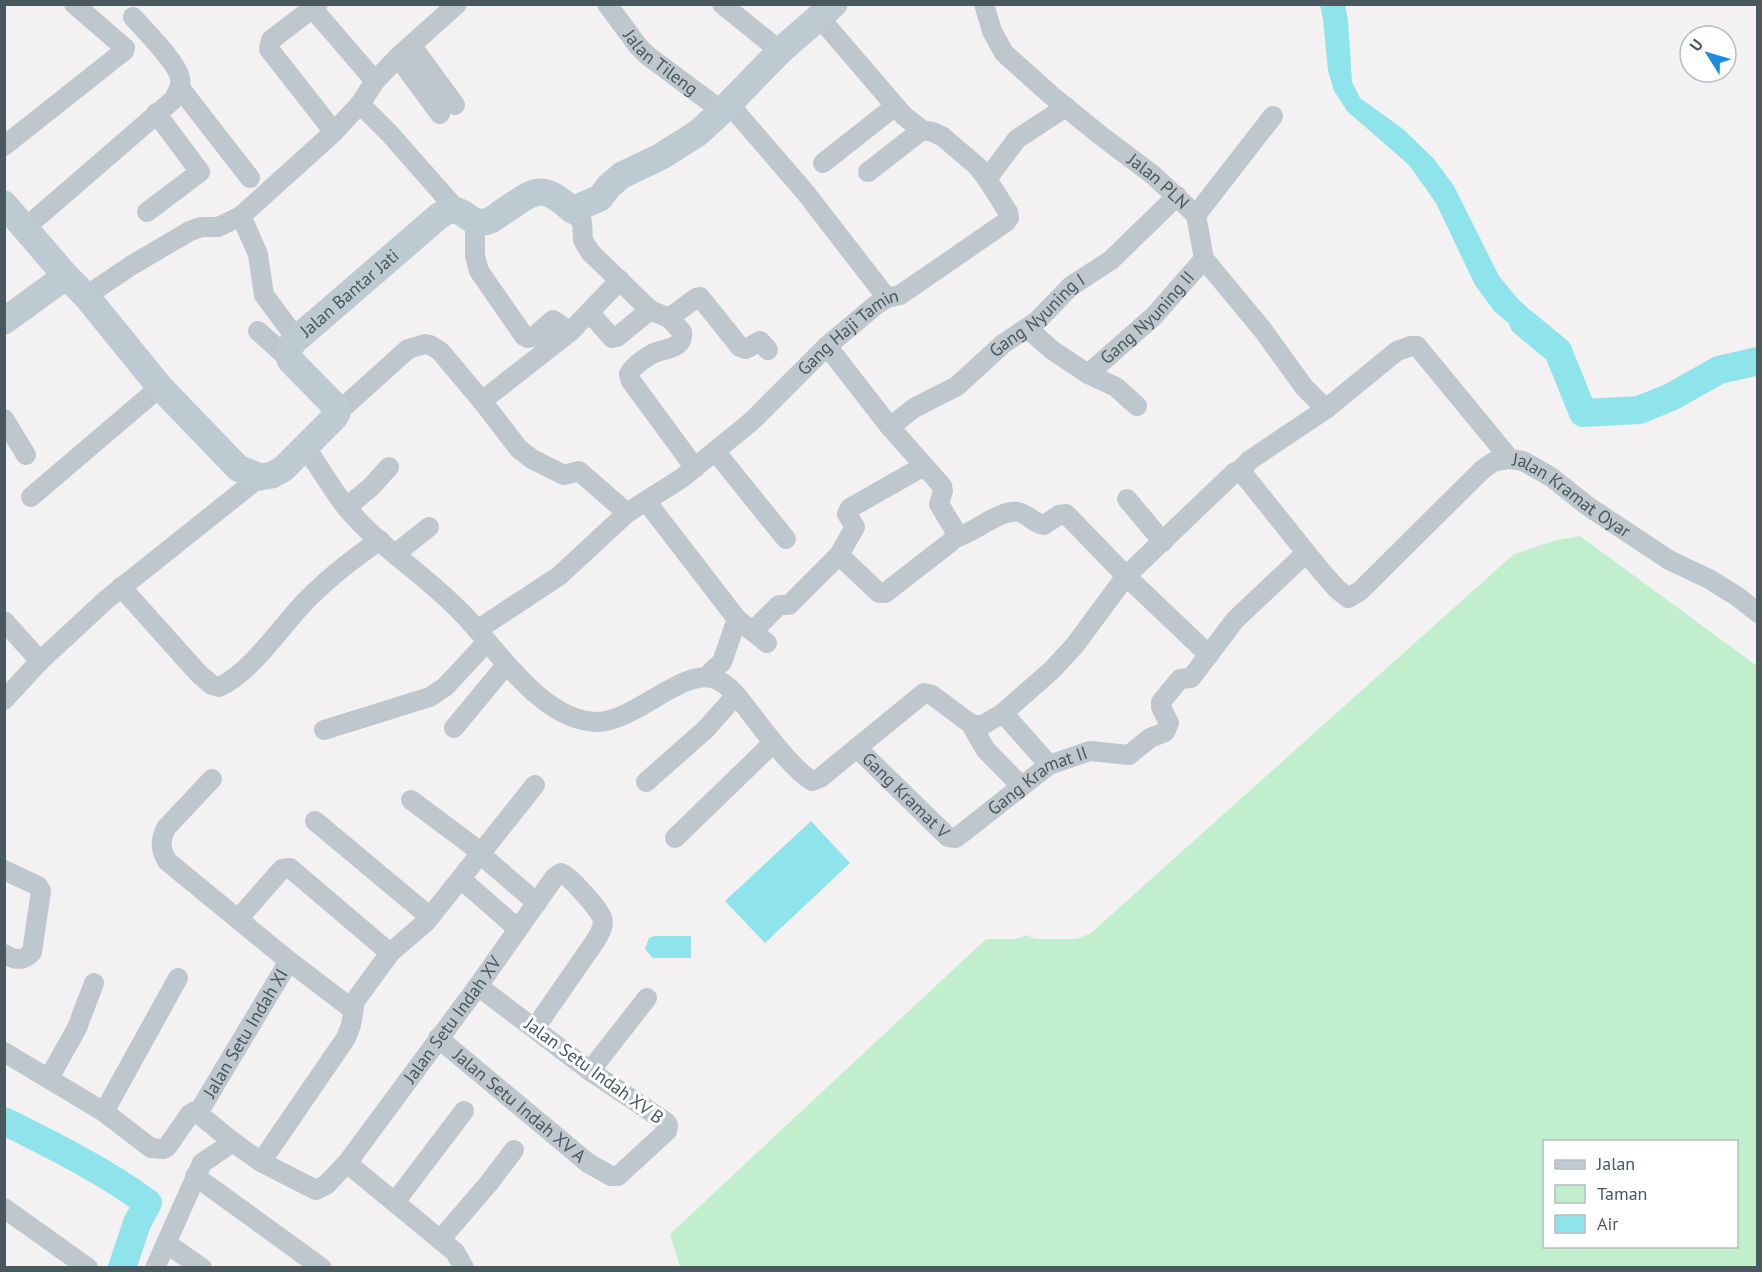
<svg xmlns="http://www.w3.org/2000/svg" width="1762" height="1272" font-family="'PT Sans',sans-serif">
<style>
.green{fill:#c1efcd;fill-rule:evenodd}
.water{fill:#8fe3eb}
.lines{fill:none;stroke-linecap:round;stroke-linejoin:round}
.river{stroke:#8fe3eb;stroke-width:28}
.street{stroke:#bdc7cd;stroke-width:20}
.secondary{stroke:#bdcad2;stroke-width:27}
.labels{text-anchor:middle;stroke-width:6;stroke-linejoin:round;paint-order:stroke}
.street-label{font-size:18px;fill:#49575e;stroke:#fff}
</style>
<rect width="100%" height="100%" fill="#f3f1f1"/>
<path class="green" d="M1580 536 1757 666V1267H680L670 1234 986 939H1016L1027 935 1035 939H1077L1091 933 1514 554 1553 541ZM1544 1142H1736V1246H1544Z"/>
<path class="water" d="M1320 5H1345L1348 20 1352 82 1360 98 1403 129 1434 159 1454 186 1499 276 1517 298 1560 338 1546 355 1494 311 1475 285 1436 203 1409 165 1347 111 1334 91 1328 71 1323 19Z
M811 821 850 863 765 943 725 901Z
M654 936H691V958H653L645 949 649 938Z"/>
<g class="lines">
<path class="river" d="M1523 322 1558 351 1583 413 1639 410 1671 397 1719 370 1758 361
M4 1121C54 1146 103 1170 148 1203L137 1223 122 1268"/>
<g class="street">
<path d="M318 4 271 40 269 49 334 132"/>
<path id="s1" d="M607 4 638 46 648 56 722 111"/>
<path d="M722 4 780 51"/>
<path id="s2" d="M984 4 992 31 1004 53 1052 96 1100 135 1153 175 1196 215 1204 259 1262 329 1304 387 1326 409"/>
<path d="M313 9 375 81"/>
<path d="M411 45 455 105"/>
<path d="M398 57 440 114"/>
<path d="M180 88 250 178"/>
<path d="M360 104 390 134 456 209"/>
<path d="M729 104 805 192 887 298"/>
<path d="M4 146 124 51 125 48 74 4"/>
<path d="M823 163 894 107"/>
<path d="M868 172 922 130"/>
<path d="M987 179 1017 139 1066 107"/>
<path d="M572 210 582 222 583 240 590 252 650 310 669 318 682 332C684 349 666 348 654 353 646 357 633 366 629 374L631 381 695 468"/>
<path d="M147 212 200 172 156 113"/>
<path d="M1196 215 1273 116"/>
<path d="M241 216 258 254 264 295 296 338"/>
<path d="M475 221V256L479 271 524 336 528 338 533 337 553 320 570 332"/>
<path d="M25 228 173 100C177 93 182 86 180 78 177 62 144 30 133 17"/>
<path d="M86 296 132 265 190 231 201 227H218L241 216 334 132 360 104 375 81 398 57 457 4"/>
<path d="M590 313 612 338 617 337 650 310"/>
<path d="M669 318 696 298 700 297 740 347 746 349 760 341 768 350"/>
<path d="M1027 328 1052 350 1088 374 1116 387 1137 406"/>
<path d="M258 331 290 360"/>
<path d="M827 346 890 427 942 486 943 491 939 504 957 534 952 541 885 593H879L839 555"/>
<path id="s3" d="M1088 374 1154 316 1204 259"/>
<path d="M482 401 570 332 620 280"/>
<path d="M337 413 408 349 425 344 430 345 440 351 482 401 519 449 532 459 564 475 579 471 627 513"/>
<path d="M4 419 26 455"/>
<path id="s4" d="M890 427 914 408 957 386 1003 344 1037 321 1071 286 1111 260 1177 196"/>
<path d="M305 447C319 466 331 488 346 507 380 548 427 576 463 614 498 650 542 722 598 722 635 721 684 667 715 679 730 685 739 698 748 710 763 729 791 768 812 781L820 778 924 693 932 695 971 724 981 726 1003 713 1052 670 1075 645 1126 576 1235 472 1239 471 1244 475 1321 571 1337 589 1348 598 1360 591 1482 470 1493 462 1510 459"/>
<path d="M715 451 786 539"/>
<path id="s5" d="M1239 471 1250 460 1326 409 1397 351 1411 346H1417L1510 459 1523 461 1551 477 1589 507 1669 560 1709 579 1738 597 1758 613"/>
<path d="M31 497 160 387"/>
<path d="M1127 499 1163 542"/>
<path d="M646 501 737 619 767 643"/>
<path d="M347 507 371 487 389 467"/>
<path d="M955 538C974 533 1000 509 1018 512 1028 514 1033 523 1044 525L1059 515 1066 514 1126 576 1209 655"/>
<path d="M395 554 429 527"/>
<path d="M121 587 199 674 212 685 219 687C250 673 278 631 301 606 325 580 351 560 380 540"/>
<path d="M4 621 40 661"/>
<path id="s6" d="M477 630 559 576 627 513 682 478 752 421 827 346 876 305 887 298 900 295 1006 222 1009 218 1008 212 987 179 977 166 943 137 933 132 922 130 904 116 819 17"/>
<path d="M753 631 779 605H789L839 555 855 527 847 514 850 508 924 466"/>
<path d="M709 677 711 672 722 662 737 619"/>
<path d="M4 700 40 661 107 599 260 477"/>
<path d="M1003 713 1049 765"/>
<path d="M971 724 985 749 1021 786"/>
<path d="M454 728 506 665"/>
<path d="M324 730 430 697 445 687 487 642"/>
<path id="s7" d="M857 748 948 837 956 838 1049 765 1090 751 1129 755 1150 738 1165 732 1169 723 1161 707V702L1180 679 1191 678 1235 620 1306 553"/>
<path d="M212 779 166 828C160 841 160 848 167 861L289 961 352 1009"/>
<path d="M646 782 706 729 736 695"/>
<path d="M411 800 482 853"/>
<path d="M315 821 430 917"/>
<path d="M675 838 773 743"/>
<path d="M480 854 537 903"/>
<path d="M4 870 38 886 41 891 32 952C23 962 15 960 4 954"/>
<path d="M461 879 518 929"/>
<path d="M238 919 282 869 290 868 390 953"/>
<path id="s8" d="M438 1038 588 1163 611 1176H618L667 1131 668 1125 666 1122 590 1071 478 986"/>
<path d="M4 1052 104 1112 151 1148 163 1149 167 1147 190 1114 195 1111 233 1142 261 1162 316 1190 326 1185 347 1163 455 1252 464 1268"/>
<path d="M590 1071 647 998"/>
<path d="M49 1078 77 1028 94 983"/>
<path d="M104 1112 178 978"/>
<path id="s9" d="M198 1113 289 961"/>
<path d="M261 1162 346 1038 351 1025 355 1001 390 953 426 922 535 785"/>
<path id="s10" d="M347 1163 478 986 554 878 561 873C570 876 599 909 602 918 605 926 599 934 596 940L535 1028"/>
<path d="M195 1176 322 1268"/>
<path d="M395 1202 464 1111"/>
<path d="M4 1208 88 1268"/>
<path d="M440 1240 489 1183 514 1150"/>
<path d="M166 1243 202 1268"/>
<path d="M155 1268 202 1163 233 1142"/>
</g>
<g class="secondary">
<path id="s11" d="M4 204 66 276 86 296 160 387 238 468 260 477 272 475 283 469 334 418 337 413 336 407 290 360 289 350 293 342 439 216C463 199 465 225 485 222 491 221 496 217 501 213 534 192 539 180 572 210L600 198 609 186 622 175 660 157 698 133 722 111 780 51 834 4"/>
<path d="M4 321 66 276"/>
</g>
</g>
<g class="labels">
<g class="street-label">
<text dy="6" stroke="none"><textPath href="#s1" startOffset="80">Jalan Tileng</textPath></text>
<text dy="6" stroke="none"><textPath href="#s2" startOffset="254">Jalan PLN</textPath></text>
<text dy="6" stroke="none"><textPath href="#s11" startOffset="645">Jalan Bantar Jati</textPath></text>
<text dy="6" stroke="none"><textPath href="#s4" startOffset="186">Gang Nyuning I</textPath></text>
<text dy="6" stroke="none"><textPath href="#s3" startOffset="82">Gang Nyuning II</textPath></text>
<text dy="6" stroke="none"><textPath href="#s6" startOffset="478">Gang Haji Tamin</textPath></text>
<text dy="6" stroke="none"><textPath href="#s5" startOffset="438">Jalan Kramat Oyar</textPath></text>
<text dy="6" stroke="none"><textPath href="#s7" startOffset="236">Gang Kramat II</textPath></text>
<text dy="6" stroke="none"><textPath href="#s7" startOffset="68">Gang Kramat V</textPath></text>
<text dy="6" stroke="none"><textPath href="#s10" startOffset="178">Jalan Setu Indah XV</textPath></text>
<text dy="6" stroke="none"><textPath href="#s9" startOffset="93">Jalan Setu Indah XI</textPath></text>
<text transform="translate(594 1071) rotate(36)" y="6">Jalan Setu Indah XV B</text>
<text dy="6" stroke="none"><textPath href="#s8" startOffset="106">Jalan Setu Indah XV A</textPath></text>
</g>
</g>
<rect width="1762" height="1272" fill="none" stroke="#49575e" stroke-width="12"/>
<rect x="1543" y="1140" width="195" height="108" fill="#ffffff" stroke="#b6bcbf" stroke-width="1.5"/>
<rect x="1555" y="1160" width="30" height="9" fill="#bdcad2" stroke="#b6bcbf" stroke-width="1.5"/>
<text x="1597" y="1170" font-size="18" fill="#49575e">Jalan</text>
<rect x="1555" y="1185" width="30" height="18" fill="#c1efcd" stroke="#b6bcbf" stroke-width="1.5"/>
<text x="1597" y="1200" font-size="18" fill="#49575e">Taman</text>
<rect x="1555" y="1215" width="30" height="18" fill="#8fe3eb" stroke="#b6bcbf" stroke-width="1.5"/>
<text x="1597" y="1230" font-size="18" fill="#49575e">Air</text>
<g transform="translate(1708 54) rotate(307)"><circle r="28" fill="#ffffff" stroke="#b6bcbf" stroke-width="1.5"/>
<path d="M0-4.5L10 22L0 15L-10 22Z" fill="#1d8be1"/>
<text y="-9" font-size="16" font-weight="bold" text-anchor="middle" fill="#49575e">U</text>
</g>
</svg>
